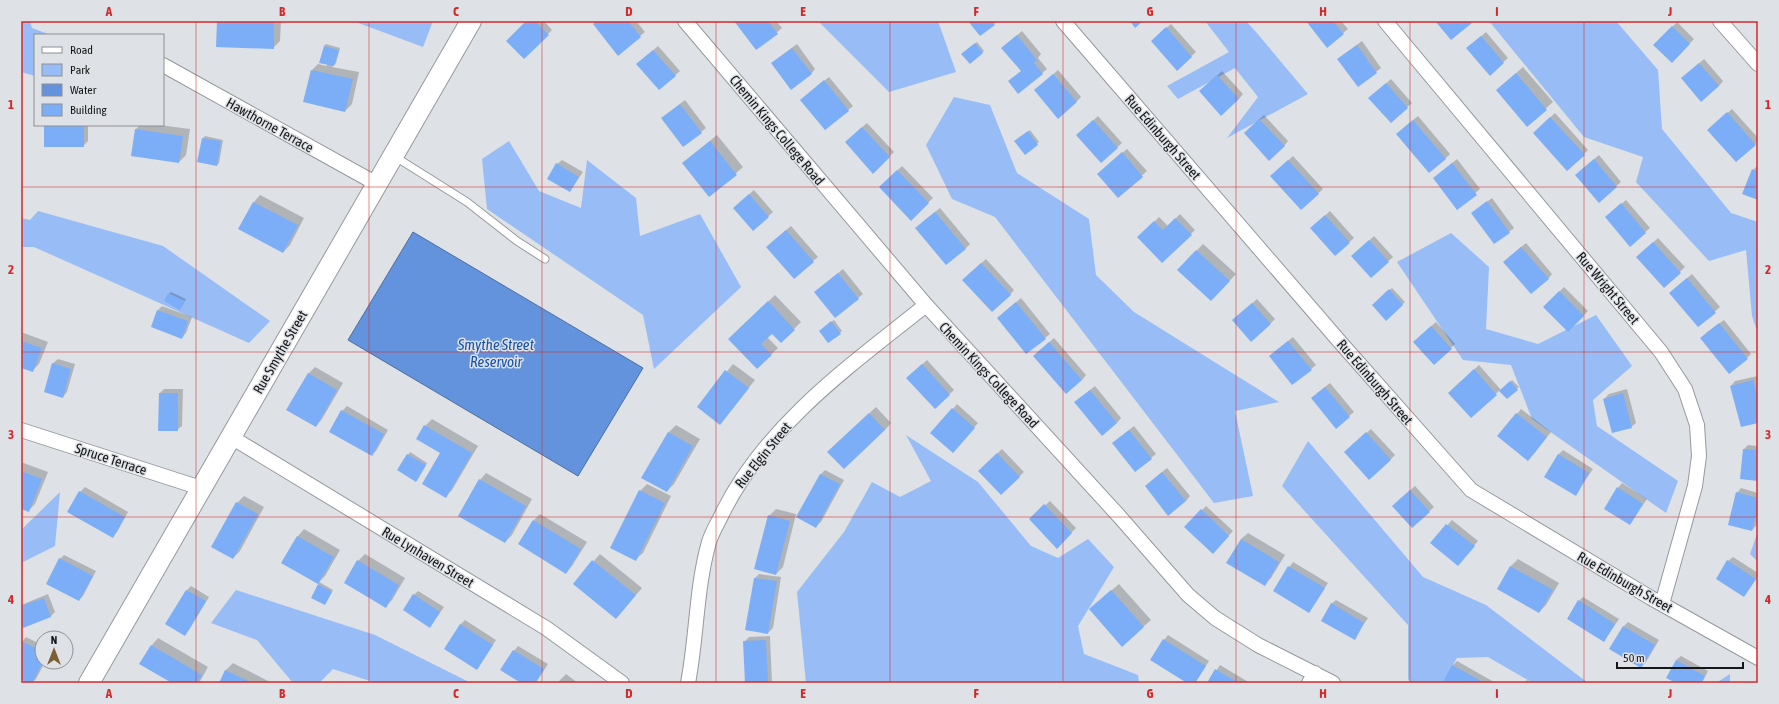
<svg xmlns="http://www.w3.org/2000/svg" width="1779" height="704" font-family="'Asap Condensed',sans-serif">
<style>
.green{fill:#98bdf6}
.water{fill:#6393dc;stroke:#4c6ea1}
.shadow{fill:#0003}
.building{fill:#7caef8}
.lines{fill:none;stroke-linecap:round;stroke-linejoin:round}
.service-casing{stroke:#96999d;stroke-width:9}
.minor-casing{stroke:#96999d;stroke-width:16}
.secondary-casing{stroke:#96999d;stroke-width:22}
.service{stroke:#fff;stroke-width:7}
.minor{stroke:#fff;stroke-width:14}
.secondary{stroke:#fff;stroke-width:20}
.grid{fill:none;stroke:#d62828;stroke-width:1;stroke-opacity:0.55}
.labels{text-anchor:middle;stroke-width:3;stroke-linejoin:round;paint-order:stroke}
.street-label{font-size:14px;fill:#151617;stroke:#dee1e5}
.water-label{font-size:15px;font-style:italic;fill:#1652a8;stroke:#dee1e5}
.neatline{fill:none;stroke:#d62828;stroke-width:1.5}
.grid-label{font-size:13px;text-anchor:middle;font-weight:bold;fill:#d62828}
</style>
<rect width="100%" height="100%" fill="#dee1e5"/>
<path class="green" d="M21 21H30L32 28 51 35H35V76L21 72Z
M353 21H433L423 47Z
M818 21H938L956 72 889 92Z
M1205 21H1246L1256 32 1308 94 1227 138 1258 97 1235 68 1178 99 1167 86 1229 52Z
M1489 21H1616L1658 70 1662 129 1731 213 1758 222V334L1752 316 1746 250 1709 261 1636 182 1643 157 1584 137Z
M954 97 990 105 1017 173 1089 219 1096 275 1134 312 1279 402 1235 411 1253 496 1214 503 995 217 952 199 926 145Z
M509 141 539 191 581 208 587 160 636 198 640 236 700 214 741 287 654 369 643 315 487 209 482 159Z
M38 211 163 246 270 321 249 343 34 247H21V218L30 220Z
M1451 233 1489 267 1486 329 1538 344 1596 315 1632 366 1593 400 1597 426 1678 481 1666 513 1532 419 1511 365 1463 360 1397 262Z
M906 435 978 482 1031 546 1058 558 1088 539 1114 567 1078 626 1084 654 1138 675 1139 683H806L797 592 844 532 872 482 900 497 931 481Z
M1308 441 1423 577 1486 605 1588 683H1533L1488 657 1457 658 1442 683H1411L1408 679V625L1282 486Z
M60 492 55 546 21 563V530Z
M1758 531V562L1750 554Z
M236 590 375 635 471 683H376L333 669 319 683H293L257 640 211 623Z
M1730 674V683H1716Z"/>
<path class="water" d="M413 232 643 368 578 476 348 340Z"/>
<path class="shadow" d="M218 21H281L280 41 273 48Z
M528 21H544L552 30 524 58Z
M598 21H636L645 32 618 54Z
M735 21H776L782 28 757 49Z
M970 21H997L994 24Z
M1307 21H1341L1348 29 1343 33Z
M1677 22 1694 39 1672 62 1655 45Z
M1171 24 1196 52 1177 69 1156 37Z
M1022 31 1041 54 1038 58 1047 69 1018 93 1022 71 1007 44Z
M1486 32 1508 58 1490 74 1472 44Z
M1362 41 1381 68 1358 86 1343 55Z
M977 42 984 51 983 52H964Z
M326 44 340 48 336 63 332 67 359 72 352 104 345 111 312 70 318 64 327 66 324 46Z
M797 44 815 69 811 74 777 59Z
M658 46 680 71 659 89 642 60Z
M1704 59 1723 81 1719 86 1687 74Z
M1523 67 1553 102 1527 125 1497 90Z
M1058 70 1081 97 1076 102 1040 86Z
M1222 71 1243 94 1239 99 1205 87Z
M829 77 853 106 826 129 806 96Z
M1391 79 1412 103 1407 107 1374 94Z
M685 100 706 128 701 132 667 114Z
M1732 109 1758 138V141L1755 144 1713 126Z
M1555 113 1588 150 1584 154 1539 128Z
M1264 115 1288 141 1284 146 1249 129Z
M1098 116 1122 143 1101 162 1082 131Z
M1418 116 1450 154 1445 159 1402 129Z
M867 123 894 152 873 172 850 138Z
M46 125H88V141L83 146 45 126Z
M140 125H159L190 129 186 155 179 162 136 129Z
M1030 130 1039 142 1037 144 1018 140Z
M717 135 743 167 710 196 690 157Z
M205 136 223 140 219 163 217 165 203 138Z
M1127 149 1147 171 1118 197 1103 169Z
M1599 155 1621 182 1599 201 1581 170Z
M1293 156 1323 189 1301 209 1276 172Z
M1457 159 1480 189 1458 208 1439 174Z
M562 160 583 172 570 191 557 164Z
M1758 165V199L1753 170Z
M902 166 933 198 911 219 880 187Z
M754 190 773 212 753 230 739 203Z
M260 195 304 218 290 245 283 252 239 229 254 202Z
M1492 198 1514 228 1509 232 1472 213Z
M1626 200 1650 228 1630 245 1611 213Z
M940 208 970 244 965 249 921 223Z
M1330 211 1354 238 1335 255 1316 224Z
M1180 214 1195 230 1162 262 1139 237 1159 217 1168 226Z
M791 226 818 257 813 261 772 242Z
M1374 236 1393 257 1371 277 1357 252Z
M1658 238 1685 267 1664 287 1642 253Z
M1526 243 1552 274 1548 279 1509 257Z
M1203 244 1236 274 1218 293 1178 270Z
M986 259 1014 290 1010 295 968 275Z
M843 269 863 294 858 298 815 292Z
M1692 274 1720 307 1698 326 1675 288Z
M1564 287 1588 311 1568 331 1544 307Z
M1392 288 1405 302 1386 319 1373 305Z
M171 292 186 299 180 309 169 294Z
M775 295 801 322 781 342 772 332 767 337 778 348 757 368 729 339Z
M1021 298 1050 334 1026 353 1003 313Z
M1257 299 1275 319 1270 324 1238 316Z
M162 306 192 317 186 333 182 338 158 310Z
M834 320 842 331 829 342 822 329Z
M1724 320 1751 354 1747 358 1706 333Z
M1436 322 1455 344 1451 348 1419 337Z
M21 332 48 342 39 364 32 371 21 367Z
M1293 337 1316 365 1311 369 1274 352Z
M1054 338 1086 375 1082 380 1038 352Z
M58 359 75 364 67 392 63 397 45 392 53 363Z
M927 360 954 390 935 408 908 378Z
M733 364 755 380 720 424 698 407Z
M1479 365 1501 390 1512 380 1519 387 1507 398 1500 390 1471 417 1453 389Z
M315 367 343 383 322 419 316 426 308 374Z
M1758 376V422L1731 386 1735 381Z
M1330 383 1354 412 1349 416 1316 394Z
M1095 386 1121 418 1117 423 1080 398Z
M164 389H183L182 426 177 430 160 393Z
M1627 389 1636 423 1631 427 1604 399 1609 394Z
M957 404 978 423 957 447 953 409Z
M347 406 388 430 376 451 372 455 342 411Z
M876 407 891 423 885 430 835 445Z
M1521 409 1551 432 1533 455 1499 436Z
M432 419 478 446 452 490 445 497 441 453 425 426Z
M676 425 700 439 674 484 667 491 643 477 669 432Z
M1134 426 1156 454 1151 458 1118 439Z
M1371 429 1395 455 1390 460 1350 448Z
M1748 445 1758 446V480L1744 449Z
M1002 449 1024 472 1001 494 979 471Z
M1563 450 1593 469 1576 494 1558 455Z
M410 452 427 463 418 479 398 470Z
M21 462 48 472 35 504 28 511 21 508Z
M1167 468 1190 496 1186 501 1150 482Z
M825 470 844 480 821 522 816 526 798 517 821 474Z
M486 473 532 499 512 535 505 542 480 480Z
M1622 483 1647 499 1630 524 1618 488Z
M647 484 671 496 643 553 636 559 640 491Z
M1415 486 1434 507 1412 527 1398 501Z
M85 487 128 512 117 532 112 537 80 492Z
M1741 488 1758 493V519L1756 526 1752 530 1737 493Z
M244 496 264 507 240 551 233 558 237 503Z
M1050 501 1076 528 1057 547 1030 519Z
M1206 506 1233 531 1217 548 1186 527Z
M776 509 796 514 783 567 776 574 769 516Z
M540 514 587 542 572 566 566 573 534 520Z
M1452 520 1478 541 1458 565 1432 543Z
M304 529 340 550 325 576 319 582 333 590 326 602 312 597 319 584 282 563 298 536Z
M1248 533 1285 555 1271 578 1264 585 1241 539Z
M365 554 405 578 392 600 386 606 358 561Z
M600 554 642 588 616 618 574 584Z
M64 555 96 571 83 596 79 600 60 559Z
M1733 557 1758 573V576L1744 596 1728 561Z
M1518 559 1559 583 1546 605 1539 612 1498 589 1511 566Z
M1293 562 1328 583 1309 612 1274 590Z
M759 574 781 577 773 628 768 633 755 578Z
M1119 584 1151 620 1122 645 1098 602Z
M191 586 209 597 189 630 185 634 167 624 187 590Z
M418 591 444 607 430 627 414 595Z
M48 594 55 612 51 616 24 627 21 620V605Z
M1583 597 1619 619 1604 641 1579 601Z
M1336 600 1368 618 1354 639 1331 604Z
M465 620 496 640 477 669 460 625Z
M1628 622 1659 640 1646 662 1641 667 1624 626Z
M1168 635 1209 661 1195 683H1189L1164 640Z
M770 636 772 683H746L744 642 749 637Z
M26 637 42 645V662H45L36 679 32 683 21 678V643Z
M158 638 208 667 199 683H174L141 663 152 645Z
M518 646 548 664 536 683H523L514 651Z
M1681 656 1708 671 1702 683H1678L1676 660Z
M1457 661 1494 682V683H1443L1453 665Z
M233 663 272 683H220L226 670Z
M1220 665 1250 683H1208Z
M566 674 578 683H557Z
M1527 680 1532 683H1524Z"/>
<path class="building" d="M217 21H274V49L216 47Z
M526 21H535L549 35 524 59 506 41Z
M597 21H628L641 37 618 56 593 24Z
M734 21H768L778 34 756 50Z
M968 21H991L995 25 980 36Z
M1130 21H1143L1135 28Z
M1306 21H1333L1344 34 1327 48Z
M1435 21H1470L1472 23 1451 40Z
M1672 26 1690 44 1672 63 1653 45Z
M1166 27 1192 57 1177 71 1151 41Z
M1017 35 1037 60 1034 63 1043 74 1018 94 1008 81 1021 71 1001 48Z
M1481 36 1504 63 1490 76 1466 48Z
M975 43 983 53 970 64 961 54Z
M1357 45 1377 73 1358 87 1337 59Z
M324 46 339 50 334 66 319 63Z
M792 48 812 74 791 90 771 63Z
M653 50 676 76 659 90 636 64Z
M1699 63 1719 86 1701 102 1681 78Z
M311 70 353 79 345 112 303 102Z
M1516 73 1547 110 1527 127 1496 90Z
M1053 74 1077 102 1058 119 1034 90Z
M1217 75 1239 99 1221 116 1199 91Z
M824 80 849 111 825 130 800 100Z
M1386 83 1408 108 1391 123 1368 98Z
M680 104 702 133 683 147 661 118Z
M1727 112 1756 145 1736 162 1707 130Z
M1550 117 1585 155 1567 171 1533 133Z
M1259 119 1285 146 1269 161 1244 133Z
M1093 120 1118 148 1101 163 1076 135Z
M1413 120 1446 159 1429 173 1396 134Z
M44 126H84V147H44Z
M862 127 890 157 873 174 845 142Z
M135 129 183 136 179 163 131 156Z
M1028 131 1038 145 1025 155 1014 141Z
M202 138 221 141 217 166 197 162Z
M710 141 737 175 709 197 682 163Z
M1122 152 1143 177 1118 198 1097 174Z
M1594 159 1617 187 1599 203 1575 175Z
M1288 160 1319 194 1301 210 1270 176Z
M556 163 579 177 570 192 547 179Z
M1452 163 1477 195 1457 210 1433 178Z
M1752 169 1758 172V200L1742 194Z
M897 170 929 203 911 221 879 187Z
M749 194 769 217 753 231 733 208Z
M1487 201 1510 233 1494 244 1471 213Z
M253 202 298 225 283 253 238 229Z
M1621 203 1646 233 1630 247 1605 217Z
M935 212 966 249 946 265 915 228Z
M1325 215 1350 243 1335 256 1310 228Z
M1175 218 1192 235 1162 263 1137 237 1154 221 1163 230Z
M786 230 814 262 794 279 766 247Z
M1369 240 1389 262 1371 278 1351 256Z
M1653 242 1681 273 1664 288 1636 257Z
M1521 247 1549 279 1531 294 1503 262Z
M1196 250 1230 281 1211 301 1177 270Z
M981 263 1011 295 992 312 962 280Z
M838 273 859 299 835 318 814 292Z
M1687 278 1716 313 1698 327 1669 293Z
M1389 289 1403 305 1386 321 1372 305Z
M1559 291 1584 316 1568 332 1543 307Z
M168 293 185 301 180 310 164 301Z
M768 301 795 330 781 343 772 334 761 344 772 355 757 369 728 339Z
M1016 302 1046 339 1026 354 997 318Z
M1252 303 1271 324 1251 342 1232 320Z
M157 310 188 321 182 339 151 327Z
M831 321 841 334 828 343 819 331Z
M1719 323 1748 359 1729 374 1700 338Z
M1431 326 1452 349 1434 365 1413 342Z
M21 341 42 348 33 372 21 368Z
M1288 341 1312 370 1292 385 1269 356Z
M1049 342 1082 380 1066 394 1033 356Z
M52 363 71 369 63 398 44 392Z
M922 364 950 395 935 409 906 378Z
M1474 369 1497 395 1471 418 1448 393Z
M725 370 749 388 720 425 697 407Z
M308 373 337 390 316 427 286 410Z
M1753 380 1758 397V423L1741 427 1730 386Z
M1510 381 1518 390 1507 399 1499 391Z
M1325 387 1350 417 1336 429 1311 398Z
M1090 390 1117 423 1102 436 1074 402Z
M159 393H178V431H158Z
M1623 393 1632 428 1612 433 1603 399Z
M952 408 975 428 953 453 930 433Z
M341 410 384 434 372 456 329 432Z
M869 413 885 430 844 469 827 452Z
M1516 413 1547 437 1528 461 1497 436Z
M424 425 472 453 446 498 422 484 440 453 416 439Z
M1129 430 1152 459 1135 472 1112 443Z
M668 432 693 446 667 492 641 478Z
M1366 432 1391 460 1369 480 1344 452Z
M1743 449 1758 450V481L1740 479Z
M997 453 1020 477 1001 495 978 471Z
M407 454 426 465 416 482 397 470Z
M1558 454 1589 473 1576 496 1544 477Z
M21 471 42 479 29 512 21 509Z
M1162 472 1186 501 1168 516 1145 486Z
M820 474 840 484 816 528 796 517Z
M479 479 526 506 505 543 458 516Z
M1617 487 1643 504 1630 525 1604 509Z
M639 490 665 503 636 561 610 548Z
M1410 490 1430 512 1412 528 1392 506Z
M79 491 125 517 113 538 67 512Z
M1736 492 1758 498V508L1752 531 1728 525Z
M236 502 258 514 233 559 211 547Z
M1044 504 1072 533 1057 549 1029 519Z
M1201 509 1229 536 1213 554 1184 527Z
M768 515 790 521 776 575 754 569Z
M533 520 581 549 566 574 518 544Z
M1446 524 1475 546 1458 566 1430 543Z
M297 536 334 557 318 584 281 563Z
M1241 539 1279 562 1265 586 1226 563Z
M59 558 93 576 79 601 46 584Z
M357 560 399 585 386 608 344 583Z
M592 560 636 595 616 619 573 584Z
M1727 560 1756 579 1744 597 1716 579Z
M1288 566 1325 588 1309 613 1273 591Z
M1510 566 1553 590 1539 613 1497 589Z
M754 578 777 581 768 634 745 630Z
M318 584 332 592 325 605 311 598Z
M186 590 206 601 185 636 165 624Z
M1111 590 1144 627 1122 647 1089 609Z
M413 594 440 612 430 628 403 610Z
M44 598 51 617 23 628 21 622V606Z
M1578 600 1615 624 1604 642 1567 619Z
M1331 603 1364 623 1355 640 1321 621Z
M460 624 493 645 477 670 444 649Z
M1623 626 1655 645 1641 668 1609 649Z
M1163 639 1206 666 1195 683H1187L1150 660Z
M766 640 768 683H745L743 641Z
M21 641 42 651 43 662 32 683H28L21 680Z
M151 645 202 675 197 683H172L139 664Z
M513 650 544 669 535 683H521L500 670Z
M1676 660 1705 676 1701 683H1676L1666 678Z
M1452 665 1485 683H1442Z
M1215 669 1239 683H1207Z
M225 670 252 683H219Z"/>
<g class="lines">
<g class="service-casing">
<path id="service" d="M394 156 467 202 517 241 545 259"/>
</g>
<g class="minor-casing">
<path id="minor" d="M685 21 926 305 1119 516 1188 595 1215 618 1258 645 1333 683
M1063 21 1340 342 1471 490 1651 598 1758 658
M1385 21 1661 352 1685 389 1697 425 1699 456 1695 486 1662 604
M1720 21 1758 64
M163 65 377 184
M21 430 201 488
M231 437 546 628 622 683
M688 683C697 636 696 588 709 542 712 532 719 521 723 512 767 424 851 365 926 305
M1309 683 1315 673"/>
</g>
<g class="secondary-casing">
<path id="secondary" d="M89 683 471 21"/>
</g>
<use href="#service" class="service"/>
<use href="#minor" class="minor"/>
<use href="#secondary" class="secondary"/>
</g>
<path class="grid" d="M196 21V683M369 21V683M542 21V683M716 21V683M890 21V683M1063 21V683M1236 21V683M1410 21V683M1584 21V683M21 187H1758M21 352H1758M21 517H1758"/>
<g class="labels">
<g class="street-label">
<text transform="translate(270 125) rotate(29)" y="5">Hawthorne Terrace</text>
<text transform="translate(777 130) rotate(50)" y="5">Chemin Kings College Road</text>
<text transform="translate(1163 137) rotate(49)" y="5">Rue Edinburgh Street</text>
<text transform="translate(1608 288) rotate(50)" y="5">Rue Wright Street</text>
<text transform="translate(280 352) rotate(-60)" y="5">Rue Smythe Street</text>
<text transform="translate(989 375) rotate(47)" y="5">Chemin Kings College Road</text>
<text transform="translate(1375 382) rotate(49)" y="5">Rue Edinburgh Street</text>
<text transform="translate(763 455) rotate(-51)" y="5">Rue Elgin Street</text>
<text transform="translate(111 459) rotate(18)" y="5">Spruce Terrace</text>
<text transform="translate(428 557) rotate(31)" y="5">Rue Lynhaven Street</text>
<text transform="translate(1625 582) rotate(30)" y="5">Rue Edinburgh Street</text>
</g>
<g class="water-label">
<text x="496" y="350">Smythe Street<tspan x="496" dy="17">Reservoir</tspan></text>
</g>
</g>
<rect width="1779" height="704" fill="none" stroke="#dee1e5" stroke-width="44"/>
<rect x="34" y="34" width="130" height="92" fill="#dee1e5" stroke="#8e9093"/>
<rect x="42" y="47" width="20" height="6" fill="#ffffff" stroke="#8e9093"/>
<text x="70" y="54" font-size="12" fill="#151617">Road</text>
<rect x="42" y="64" width="20" height="12" fill="#98bdf6" stroke="#8e9093"/>
<text x="70" y="74" font-size="12" fill="#151617">Park</text>
<rect x="42" y="84" width="20" height="12" fill="#6393dc" stroke="#8e9093"/>
<text x="70" y="94" font-size="12" fill="#151617">Water</text>
<rect x="42" y="104" width="20" height="12" fill="#7caef8" stroke="#8e9093"/>
<text x="70" y="114" font-size="12" fill="#151617">Building</text>
<g transform="translate(54 650)"><circle r="19" fill="#dee1e5" stroke="#8e9093"/>
<path d="M0-3L7 15L0 10L-7 15Z" fill="#7c6033"/>
<text y="-6" font-size="11" font-weight="bold" text-anchor="middle" fill="#151617">N</text>
</g>
<path d="M1617 662v6h126v-6" fill="none" stroke="#151617" stroke-width="2"/>
<text x="1623" y="662" font-size="12" fill="#151617" stroke="#dee1e5" stroke-width="3" paint-order="stroke">50 m</text>
<rect x="22" y="22" width="1735" height="660" class="neatline"/>
<g class="grid-label">
<text x="109" y="16">A</text>
<text x="282" y="16">B</text>
<text x="456" y="16">C</text>
<text x="629" y="16">D</text>
<text x="803" y="16">E</text>
<text x="976" y="16">F</text>
<text x="1150" y="16">G</text>
<text x="1323" y="16">H</text>
<text x="1497" y="16">I</text>
<text x="1670" y="16">J</text>
<text x="11" y="109">1</text>
<text x="1768" y="109">1</text>
<text x="11" y="274">2</text>
<text x="1768" y="274">2</text>
<text x="11" y="439">3</text>
<text x="1768" y="439">3</text>
<text x="11" y="604">4</text>
<text x="1768" y="604">4</text>
<text x="109" y="698">A</text>
<text x="282" y="698">B</text>
<text x="456" y="698">C</text>
<text x="629" y="698">D</text>
<text x="803" y="698">E</text>
<text x="976" y="698">F</text>
<text x="1150" y="698">G</text>
<text x="1323" y="698">H</text>
<text x="1497" y="698">I</text>
<text x="1670" y="698">J</text>
</g>
</svg>
